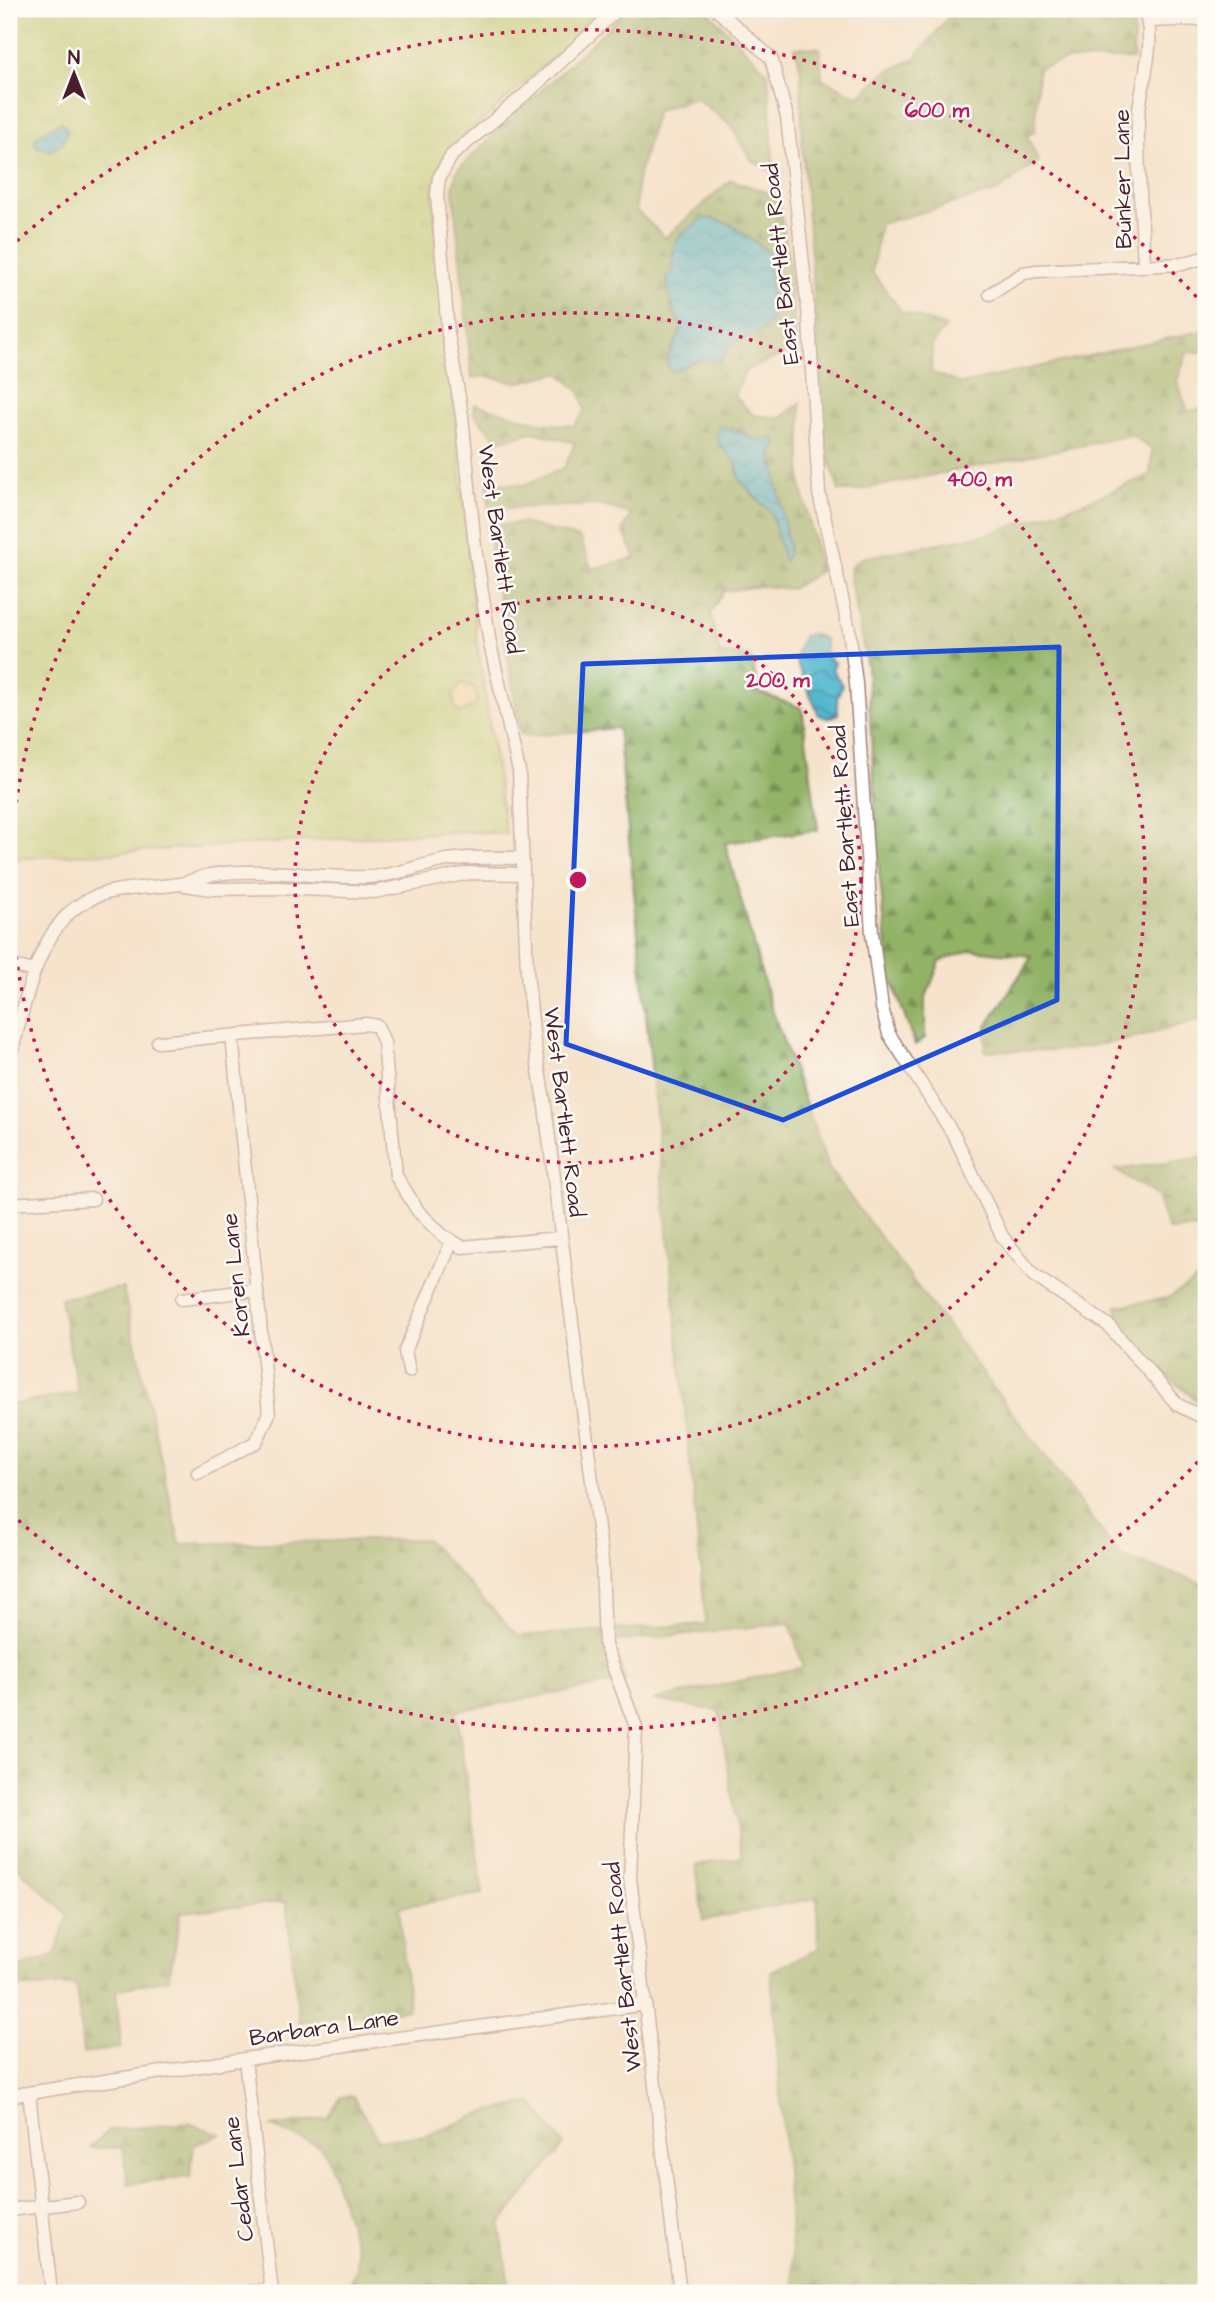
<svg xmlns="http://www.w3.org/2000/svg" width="1215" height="2302" font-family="'Architects Daughter',sans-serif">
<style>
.grass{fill:url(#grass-tufts);stroke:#827850;stroke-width:2}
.forest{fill:url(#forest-firs);stroke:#6e6848;stroke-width:2;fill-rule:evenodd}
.sand{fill:url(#sand-dots);stroke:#9c7c64;stroke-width:2}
.water{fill:url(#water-waves);stroke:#4e6b7d;stroke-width:2}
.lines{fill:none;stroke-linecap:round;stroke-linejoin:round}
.minor-casing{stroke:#a0817c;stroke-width:15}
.minor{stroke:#fff;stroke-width:12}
.marked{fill:none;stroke:#1d4ed8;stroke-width:5;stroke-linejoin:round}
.ring{fill:none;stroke:#c2185b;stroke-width:3.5;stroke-dasharray:3.5 7}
.labels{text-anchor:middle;stroke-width:5;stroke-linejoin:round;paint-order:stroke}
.street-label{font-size:23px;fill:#4a1f2b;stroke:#fdfcf7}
.centre{fill:#c2185b;stroke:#fdfcf7;stroke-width:3.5}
.ring-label{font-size:21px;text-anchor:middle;font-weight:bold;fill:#c2185b;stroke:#fdfcf7;stroke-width:5;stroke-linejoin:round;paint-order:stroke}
</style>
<defs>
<pattern id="grass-tufts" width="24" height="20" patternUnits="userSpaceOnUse" patternTransform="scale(1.75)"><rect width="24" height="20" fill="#b9d075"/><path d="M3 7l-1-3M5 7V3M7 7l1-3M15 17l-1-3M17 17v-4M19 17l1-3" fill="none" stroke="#a1b265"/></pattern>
<pattern id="forest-firs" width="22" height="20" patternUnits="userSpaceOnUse" patternTransform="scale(1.75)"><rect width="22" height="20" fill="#92b266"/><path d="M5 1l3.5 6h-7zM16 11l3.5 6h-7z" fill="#799054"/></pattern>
<pattern id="sand-dots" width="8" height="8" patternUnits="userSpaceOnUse" patternTransform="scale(1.75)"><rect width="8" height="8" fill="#eeda9e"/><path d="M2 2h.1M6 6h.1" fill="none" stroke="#cebb88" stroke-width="1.8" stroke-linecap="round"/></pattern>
<pattern id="water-waves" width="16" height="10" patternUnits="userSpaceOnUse" patternTransform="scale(1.75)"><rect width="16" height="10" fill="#51b7cf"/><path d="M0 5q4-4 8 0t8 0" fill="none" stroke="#4594a8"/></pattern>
</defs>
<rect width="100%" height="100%" fill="#fdfcf7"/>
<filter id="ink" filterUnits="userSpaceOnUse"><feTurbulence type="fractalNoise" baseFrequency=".0143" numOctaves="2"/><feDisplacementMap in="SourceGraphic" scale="14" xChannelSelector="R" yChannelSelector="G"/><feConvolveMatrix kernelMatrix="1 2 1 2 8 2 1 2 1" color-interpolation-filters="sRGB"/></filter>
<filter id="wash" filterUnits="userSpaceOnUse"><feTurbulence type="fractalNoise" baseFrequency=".00686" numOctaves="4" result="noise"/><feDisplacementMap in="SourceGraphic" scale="28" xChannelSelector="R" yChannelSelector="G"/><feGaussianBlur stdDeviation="1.57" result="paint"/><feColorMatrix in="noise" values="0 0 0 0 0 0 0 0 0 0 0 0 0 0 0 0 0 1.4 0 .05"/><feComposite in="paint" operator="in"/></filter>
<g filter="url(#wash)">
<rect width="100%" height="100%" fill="#f6e3cc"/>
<path class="grass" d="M9 9H606L443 156 433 194 477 641 506 834 464 831 9 859Z"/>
<path class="forest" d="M628 9H706L768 73 774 172 752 161 731 126 696 98 657 110 637 181 636 210 665 238 731 180 766 192 779 201 789 261 796 349 746 370 734 395 753 415 780 418 801 402V485L821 571 791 589 761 586 724 591 710 613 720 653 751 658 760 693 802 708 818 830 725 843 770 1004 829 1169 1121 1557 1206 1584V2293H769L795 2290 771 1971 818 1949 817 1898 703 1920 696 1865 742 1857 719 1711 654 1700 803 1667 790 1623 612 1642 626 1681 456 1711 483 1894 399 1907 409 2009 299 2022 286 1902 181 1912 169 1979 116 1990 121 2048 83 2053 76 1985 9 1988V1970L55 1955 68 1915 9 1859V1405L78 1393 60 1298 123 1288 180 1544 426 1539 518 1636 706 1624 618 728 528 736 520 733 487 526 522 523 580 538 592 569 636 558 623 530 631 514 600 505 507 508 489 514 488 482 524 485 564 468 575 443 533 432 498 441 474 414 475 404 540 423 574 426 585 411 580 392 559 373C549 374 522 383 516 382 499 380 490 374 472 378L453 188 457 170ZM731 224 769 252 771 321 747 338 731 343 720 361 698 360 674 371 667 359 682 329 671 309 672 252ZM731 427 758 440 773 438 772 454 789 551 784 561 771 512 758 501 738 475Z
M955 9H1128L1134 25 1133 59 1067 60 1038 68 1035 131 1027 136 1038 161 998 191 880 224 872 272 902 312 946 327 932 344 931 372 961 384 1206 330V351L1187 353 1177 381 1188 411 1206 408V1018L1132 1039 1067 1050 985 1051 986 1028 1032 956 971 950 940 961 925 1000V1038L915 1045 890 975 879 870 867 666 850 579 851 566 862 558 988 534 1083 503 1150 475 1152 450 1132 435 855 491H839L826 449 802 142 801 72 795 47 820 48 822 79 859 97 884 73 915 58Z
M1206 1157V1228L1168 1230 1157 1196 1115 1170Z
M1206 1273V1408L1139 1353 1120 1328 1116 1306 1168 1298Z
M353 2096 378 2140 426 2136 485 2112 532 2102 564 2145 500 2224 510 2293H346L357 2268V2249L327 2155 319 2146 271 2127 327 2118 341 2097Z
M188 2123 221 2134 194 2145 190 2177 128 2184 123 2148H90L109 2130Z"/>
<path class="sand" d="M462 683 474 687 477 702 462 713 455 709 453 695Z"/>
<path class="water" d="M61 122 68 129 62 144 51 150 37 147 34 140 40 133Z
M705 218C730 218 748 239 769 252L771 321 761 332 731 343 720 362 698 360 674 371 668 369 667 359 682 329C673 312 668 297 667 278L673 270C671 237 680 235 705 218Z
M720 426 758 440 773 438 777 442 772 455 789 551 784 562 771 512 740 481 737 465 718 441 716 434Z
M811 634 825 639 826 657 835 663 832 669 842 685 837 698 838 714 827 718 819 715 795 659 803 636Z"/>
</g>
<g filter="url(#ink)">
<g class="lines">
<g class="minor-casing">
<path id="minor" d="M618 9 529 91 452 155 439 178 437 194 448 334 462 415 475 547 490 644 519 771 527 972 534 1042 545 1106 602 1561 605 1645 636 1727 630 1878 680 2293
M716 9 771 58 787 117 809 319 819 493 849 630 856 683 872 933 882 1008 889 1034 955 1137 1002 1236 1033 1275 1108 1325 1178 1405 1206 1419
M1144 9C1158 46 1140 83 1138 120 1137 169 1142 218 1144 266
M1149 21 1206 19
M990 294 1024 273 1036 271 1182 264 1206 257
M185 885 211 889 277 888 374 892 469 873 522 874
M9 965 34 971
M158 1042 366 1024 377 1026 384 1042 396 1176 418 1211 442 1235 462 1247 560 1238
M9 1059C25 1010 31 951 69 913 100 884 141 890 180 884 190 882 200 877 210 875 262 866 317 879 369 877 395 876 417 866 442 861 468 856 495 858 521 858
M9 1204 93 1199
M182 1299 256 1290
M409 1371 405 1351 452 1241
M198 1473 256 1442 269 1414 232 1036
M245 2059 272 2293
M29 2093 51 2293
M9 2096 245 2059 646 2004
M9 2210 78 2202
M243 2293 272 2290"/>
</g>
<use href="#minor" class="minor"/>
</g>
</g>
<path d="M0 0H1215V2302H0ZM1059 647 1057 1000 783 1120 566 1044 583 664Z" fill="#f6e3cc" fill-opacity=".55" fill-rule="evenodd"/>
<path class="marked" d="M1059 647 1057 1000 783 1120 566 1044 583 664Z"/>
<g class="ring">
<circle cx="578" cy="880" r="283"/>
<circle cx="578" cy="880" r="567"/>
<path d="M1205 1454A850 850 0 0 1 9 1512M9 248A850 850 0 0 1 1205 306"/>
</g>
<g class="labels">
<g class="street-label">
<text transform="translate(1122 179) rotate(-91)" y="8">Bunker Lane</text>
<text transform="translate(780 264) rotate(-96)" y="8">East Bartlett Road</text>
<text transform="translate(501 549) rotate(82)" y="8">West Bartlett Road</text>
<text transform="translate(844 826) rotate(-94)" y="8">East Bartlett Road</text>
<text transform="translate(565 1112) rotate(83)" y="8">West Bartlett Road</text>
<text transform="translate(235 1275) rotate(-96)" y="8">Koren Lane</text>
<text transform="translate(622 1967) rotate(-96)" y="8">West Bartlett Road</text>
<text transform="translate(324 2027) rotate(-8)" y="8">Barbara Lane</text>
<text transform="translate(238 2179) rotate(-97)" y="8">Cedar Lane</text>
</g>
</g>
<circle cx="578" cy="880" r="10" class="centre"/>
<g class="ring-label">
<text x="937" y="117">600 m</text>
<text x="979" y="486">400 m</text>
<text x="778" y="687">200 m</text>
</g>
<rect width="1215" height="2302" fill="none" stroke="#fdfcf7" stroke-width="35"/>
<g transform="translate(74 74)" stroke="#fdfcf7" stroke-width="5" paint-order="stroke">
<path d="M0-5L12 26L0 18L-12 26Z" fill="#4a1f2b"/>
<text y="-10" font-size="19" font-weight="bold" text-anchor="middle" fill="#4a1f2b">N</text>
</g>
</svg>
